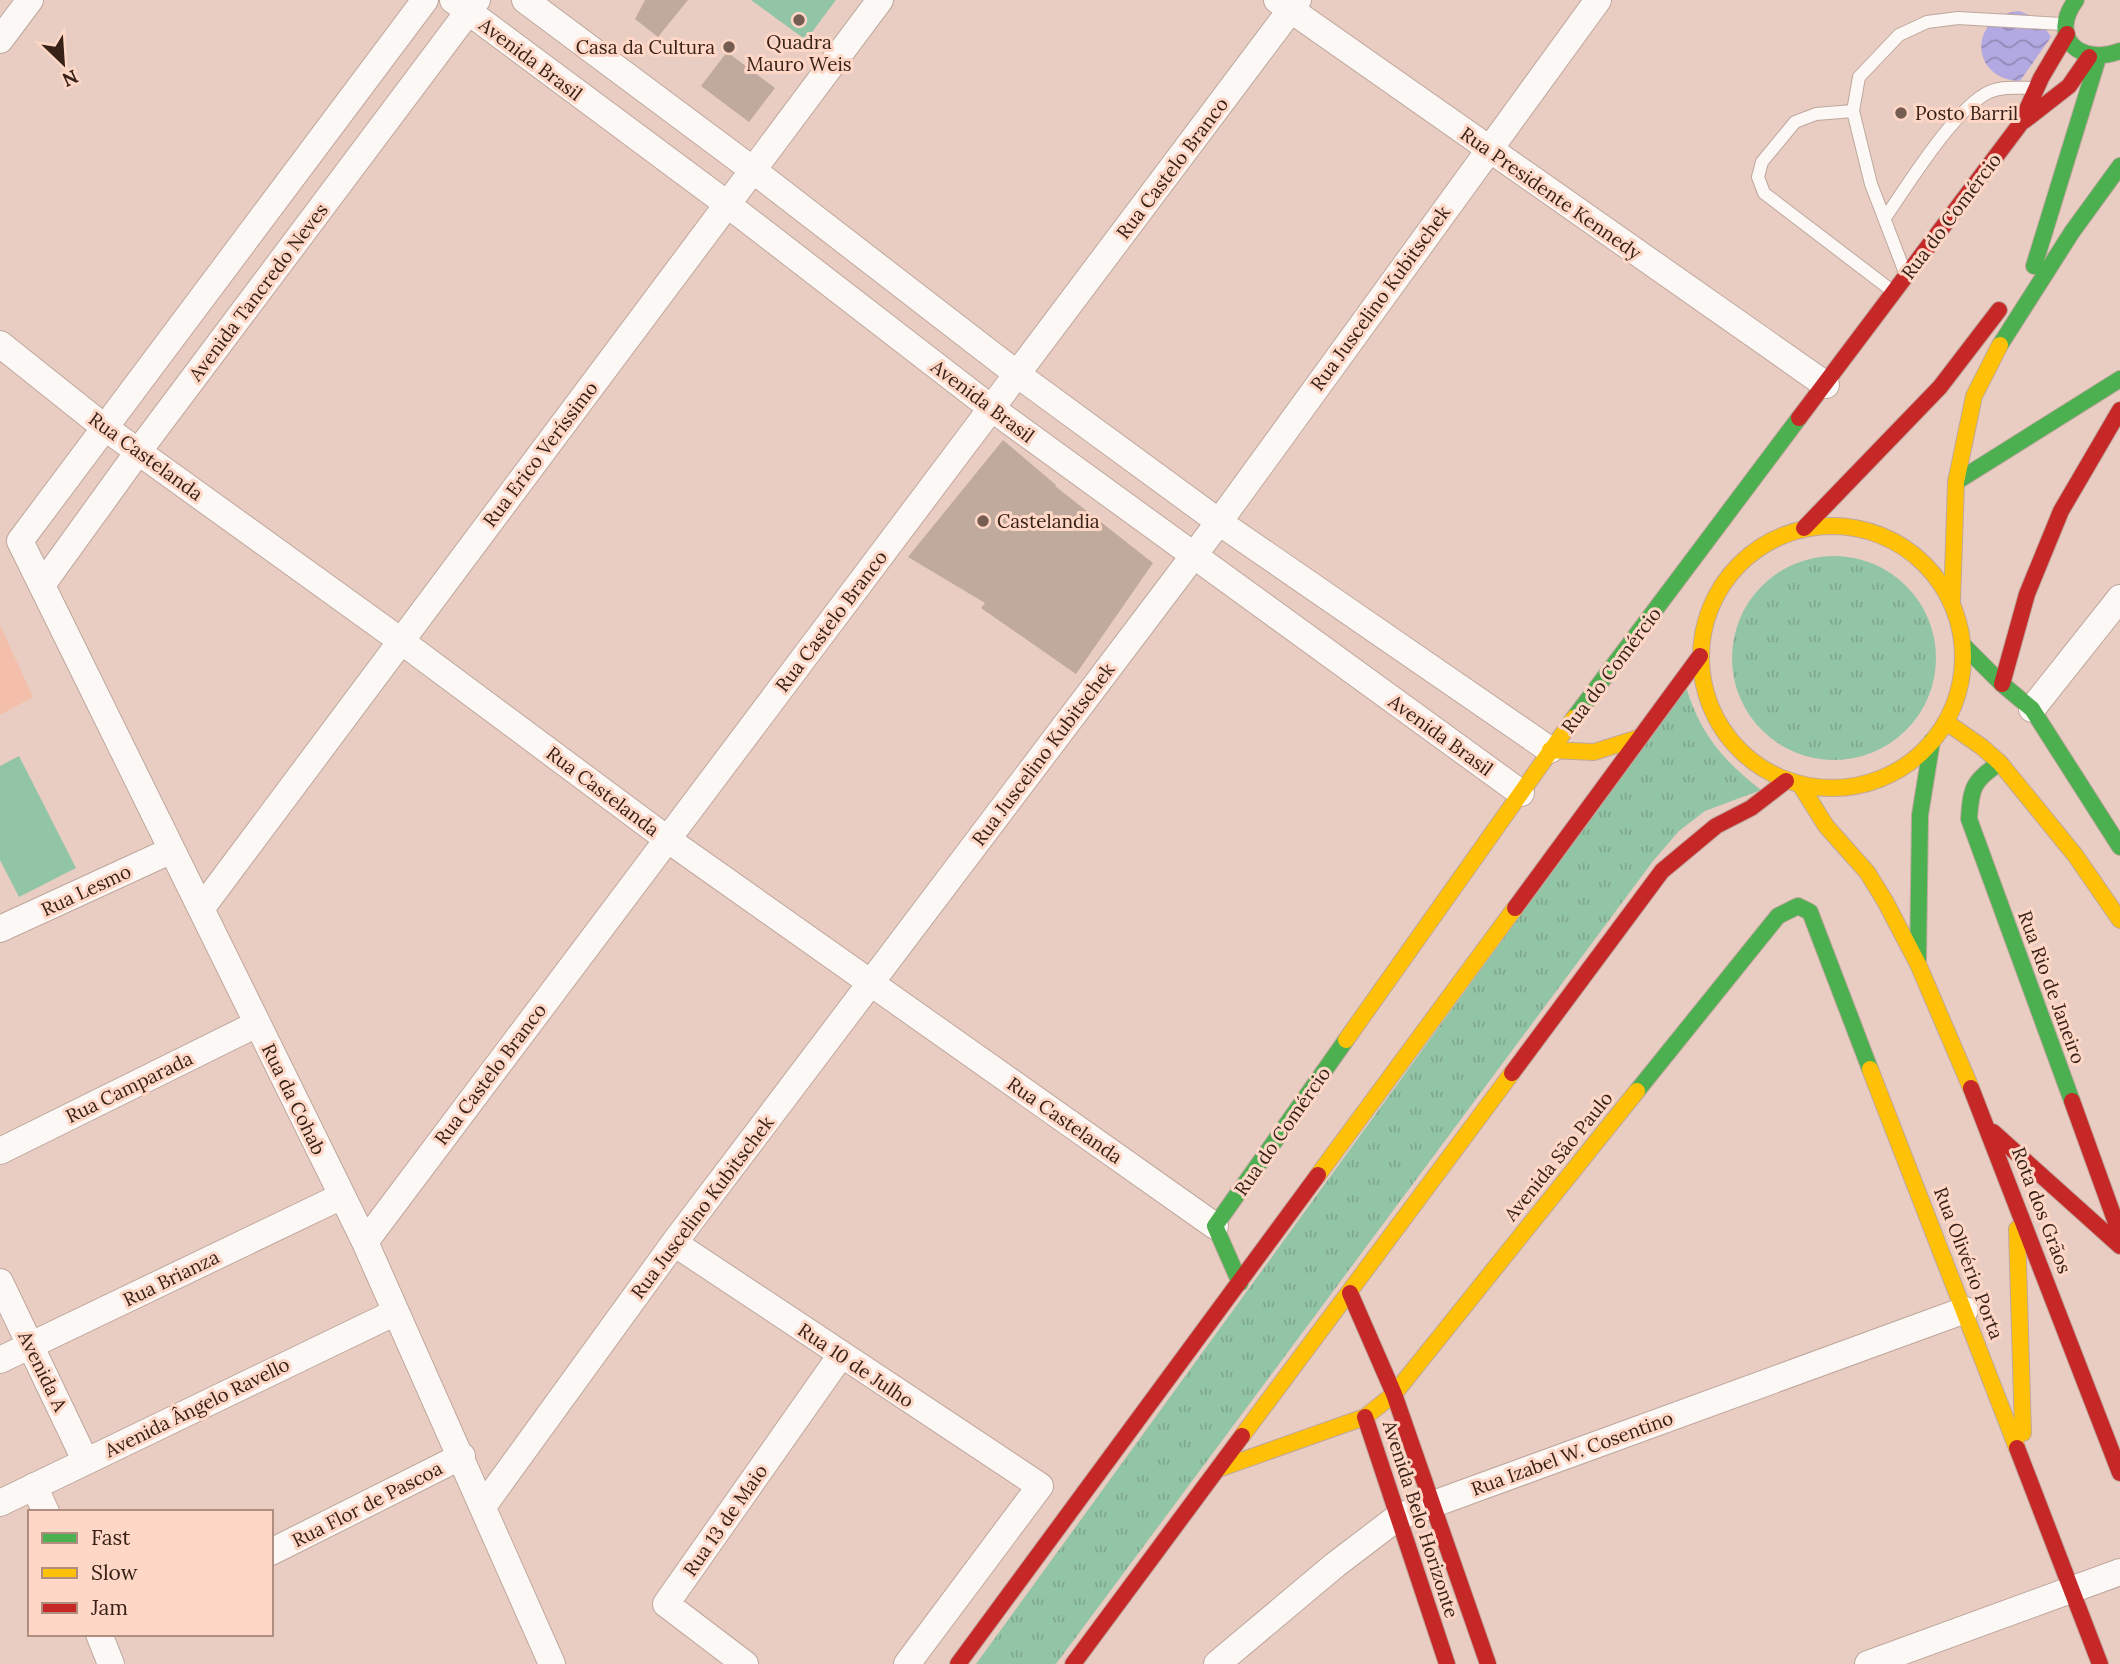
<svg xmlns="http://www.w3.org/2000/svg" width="2120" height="1664" font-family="Lora,serif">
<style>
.built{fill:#f3bfaa}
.grass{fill:url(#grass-tufts)}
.pitch{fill:#92c4a6}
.water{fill:url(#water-waves)}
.building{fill:#bfaa9d}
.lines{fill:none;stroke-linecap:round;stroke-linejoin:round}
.lane-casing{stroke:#bfa79d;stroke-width:14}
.street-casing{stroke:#bfa79d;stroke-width:28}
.fast-casing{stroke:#bfa79d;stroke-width:18}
.slow-casing{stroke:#bfa79d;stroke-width:18}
.jam-casing{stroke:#bfa79d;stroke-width:18}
.lane{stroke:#fcf8f6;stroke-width:12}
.street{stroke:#fcf8f6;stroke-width:26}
.fast{stroke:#4caf50;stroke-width:16}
.slow{stroke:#ffc107;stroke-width:16}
.jam{stroke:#c62828;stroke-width:16}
.poi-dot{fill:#765d52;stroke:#fed7c6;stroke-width:2.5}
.labels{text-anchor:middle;stroke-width:6;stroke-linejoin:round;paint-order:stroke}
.poi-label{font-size:19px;fill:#382116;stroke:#fed7c6;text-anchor:start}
.street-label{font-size:19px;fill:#382116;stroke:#fed7c6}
</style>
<defs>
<pattern id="grass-tufts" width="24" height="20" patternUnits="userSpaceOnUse" patternTransform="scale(1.75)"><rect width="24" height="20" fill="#92c4a6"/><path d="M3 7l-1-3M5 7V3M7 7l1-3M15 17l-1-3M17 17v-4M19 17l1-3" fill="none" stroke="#7fa88e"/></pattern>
<pattern id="water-waves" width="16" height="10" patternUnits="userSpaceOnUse" patternTransform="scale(1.75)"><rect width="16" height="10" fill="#b2a9e2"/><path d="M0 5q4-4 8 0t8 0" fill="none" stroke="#9289b6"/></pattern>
</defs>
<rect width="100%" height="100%" fill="#e9cdc2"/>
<path class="built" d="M0 625 33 697 0 715Z"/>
<path class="grass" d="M1732 658a102 102 0 1 1 204 0a102 102 0 1 1-204 0Z
M1686 687C1701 735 1723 760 1761 790L1705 811 1679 831 1653 861 1056 1664H976Z"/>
<path class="pitch" d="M751 0H836L806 40Z
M19 756 76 868 19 897 0 860V766Z"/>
<path class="water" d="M2019 11 2039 19 2051 37 2020 81C1969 79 1968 16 2019 11Z"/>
<path class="building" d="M645 0H688L658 37 635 19Z
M727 52 775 88 749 122 701 86Z
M1003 440 1056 485 1055 486 1153 563 1076 674 981 608 985 603 908 557Z"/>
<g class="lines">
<g class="lane-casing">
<path id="lane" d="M1853 111 1816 114 1795 122 1762 162 1758 177 1764 193 1891 290
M1885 218C1907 186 1955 108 1989 92 2003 86 2018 88 2032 88
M1904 270 1871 184 1853 111 1859 77 1899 35 1927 22 1958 18 2062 24"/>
</g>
<g class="street-casing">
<path id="street" d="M425 0 20 541 365 1242 552 1664
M453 0 727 204 991 408 1521 793
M525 0 753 170 1017 374 1219 522 1550 750
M1277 0 1826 385
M0 40 30 0
M0 344 104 427 401 641 667 839 1215 1226
M42 585 138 452 477 0
M2032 709 2120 598
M201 909 880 0
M0 929 172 850
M0 1151 257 1024
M365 1242 1298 0
M674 1243 1040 1486 907 1664
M0 1282 85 1460
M0 1360 342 1196
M34 1486 46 1512
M0 1503 396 1312
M484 1505 674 1243 1219 522 1598 0
M271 1552 462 1456
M99 1634 111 1664
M745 1664 666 1604 841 1355
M1217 1664 1335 1565 1398 1517 1965 1310
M1868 1664 2120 1572"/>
</g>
<g class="fast-casing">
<path id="fast" d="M2076 0C2048 38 2080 66 2120 51
M2034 266 2098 58
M2000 345 2072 232 2120 166
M1956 482 2120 379
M1964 646 2002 684 2032 709 2120 847
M1574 718 1799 418
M2000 763C1973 780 1971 788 1969 819L2072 1101
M1918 960 1920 815 1932 741
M1637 1091 1778 916 1798 906 1810 912 1870 1069
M1240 1283 1215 1226 1346 1040"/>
</g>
<g class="slow-casing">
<path id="slow" d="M1701 657a131 131 0 1 1 262 0a131 131 0 1 1-262 0Z
M1952 603 1956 482 1974 396 2000 345
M1946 722 1982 747 2000 763 2075 855 2120 920
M1550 750 1594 752 1638 738
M1801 786 1826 826 1867 872 1885 901 1918 964 1971 1088
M1346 1040 1574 718
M1870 1069 2017 1448
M1318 1175 1515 908
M2017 1229 2023 1433
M1242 1436 1512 1073
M1218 1469 1365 1417 1394 1394 1637 1091"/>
</g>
<g class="jam-casing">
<path id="jam" d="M2024 121 2069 86 2089 57
M1799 418 2021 123 2041 78 2067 34
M1804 528 1940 387 1999 310
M2002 684 2027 594 2061 511 2120 410
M1515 908 1700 656
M1512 1073 1662 871 1716 826 1751 808 1786 781
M1971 1088 2120 1473
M2072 1101 2120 1234
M1993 1132 2120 1246
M1350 1293 1394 1394 1488 1664
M1365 1417 1447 1664
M2017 1448 2100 1664
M958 1664 1318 1175
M1073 1664 1242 1436"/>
</g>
<use href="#lane" class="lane"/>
<use href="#street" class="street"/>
<use href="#fast" class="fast"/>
<use href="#slow" class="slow"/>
<use href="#jam" class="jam"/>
</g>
<g class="poi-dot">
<circle cx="799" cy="20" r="7"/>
<circle cx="729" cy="47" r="7"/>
<circle cx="1901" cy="113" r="7"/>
<circle cx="983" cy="521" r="7"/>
</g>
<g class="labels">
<g class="poi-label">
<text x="799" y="49" text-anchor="middle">Quadra<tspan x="799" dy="22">Mauro Weis</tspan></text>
<text x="715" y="54" text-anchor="end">Casa da Cultura</text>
<text x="1915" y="120">Posto Barril</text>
<text x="997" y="528">Castelandia</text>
</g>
<g class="street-label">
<text transform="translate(531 59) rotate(37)" y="7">Avenida Brasil</text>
<text transform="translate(1172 168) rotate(-53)" y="7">Rua Castelo Branco</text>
<text transform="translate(1551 193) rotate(35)" y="7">Rua Presidente Kennedy</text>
<text transform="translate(1951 216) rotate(-53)" y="7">Rua do Comércio</text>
<text transform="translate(258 292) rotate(-53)" y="7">Avenida Tancredo Neves</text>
<text transform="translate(1380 298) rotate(-54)" y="7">Rua Juscelino Kubitschek</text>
<text transform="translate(983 401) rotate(37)" y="7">Avenida Brasil</text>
<text transform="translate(540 454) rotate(-53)" y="7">Rua Erico Veríssimo</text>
<text transform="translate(146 456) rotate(36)" y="7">Rua Castelanda</text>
<text transform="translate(831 621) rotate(-53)" y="7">Rua Castelo Branco</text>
<text transform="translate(1611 670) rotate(-53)" y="7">Rua do Comércio</text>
<text transform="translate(1441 735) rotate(36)" y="7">Avenida Brasil</text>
<text transform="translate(1043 754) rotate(-53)" y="7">Rua Juscelino Kubitschek</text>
<text transform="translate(603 791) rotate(37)" y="7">Rua Castelanda</text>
<text transform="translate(86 890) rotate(-25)" y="7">Rua Lesmo</text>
<text transform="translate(2052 987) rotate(70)" y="7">Rua Rio de Janeiro</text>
<text transform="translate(490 1074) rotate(-53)" y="7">Rua Castelo Branco</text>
<text transform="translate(129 1087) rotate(-26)" y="7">Rua Camparada</text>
<text transform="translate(294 1099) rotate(64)" y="7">Rua da Cohab</text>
<text transform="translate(1065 1120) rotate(35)" y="7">Rua Castelanda</text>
<text transform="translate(1282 1131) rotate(-55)" y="7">Rua do Comércio</text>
<text transform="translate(1558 1156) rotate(-51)" y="7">Avenida São Paulo</text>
<text transform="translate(702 1207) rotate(-53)" y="7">Rua Juscelino Kubitschek</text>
<text transform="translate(2042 1210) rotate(69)" y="7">Rota dos Grãos</text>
<text transform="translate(1969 1263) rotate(69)" y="7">Rua Olivério Porta</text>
<text transform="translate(171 1278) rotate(-26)" y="7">Rua Brianza</text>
<text transform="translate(856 1365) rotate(34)" y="7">Rua 10 de Julho</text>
<text transform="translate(43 1371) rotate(64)" y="7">Avenida A</text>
<text transform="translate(197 1407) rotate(-26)" y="7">Avenida Ângelo Ravello</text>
<text transform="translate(1572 1453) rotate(-20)" y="7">Rua Izabel W. Cosentino</text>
<text transform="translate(367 1504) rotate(-27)" y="7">Rua Flor de Pascoa</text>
<text transform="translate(1421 1519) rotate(72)" y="7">Avenida Belo Horizonte</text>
<text transform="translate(725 1520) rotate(-55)" y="7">Rua 13 de Maio</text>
</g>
</g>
<rect x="28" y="1510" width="245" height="126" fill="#fed7c6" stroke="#af8e80" stroke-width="2"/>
<rect x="42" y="1533" width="35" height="10" fill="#4caf50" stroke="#af8e80" stroke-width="2"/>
<text x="91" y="1545" font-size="21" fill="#382116">Fast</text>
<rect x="42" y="1568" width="35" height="10" fill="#ffc107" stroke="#af8e80" stroke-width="2"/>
<text x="91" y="1580" font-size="21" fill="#382116">Slow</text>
<rect x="42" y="1603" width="35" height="10" fill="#c62828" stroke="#af8e80" stroke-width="2"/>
<text x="91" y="1615" font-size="21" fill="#382116">Jam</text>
<g transform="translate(63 63) rotate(155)" stroke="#fed7c6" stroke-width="5" paint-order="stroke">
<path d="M0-5L12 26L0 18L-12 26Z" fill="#382116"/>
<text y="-10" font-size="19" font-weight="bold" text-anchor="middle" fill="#382116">N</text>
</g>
</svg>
